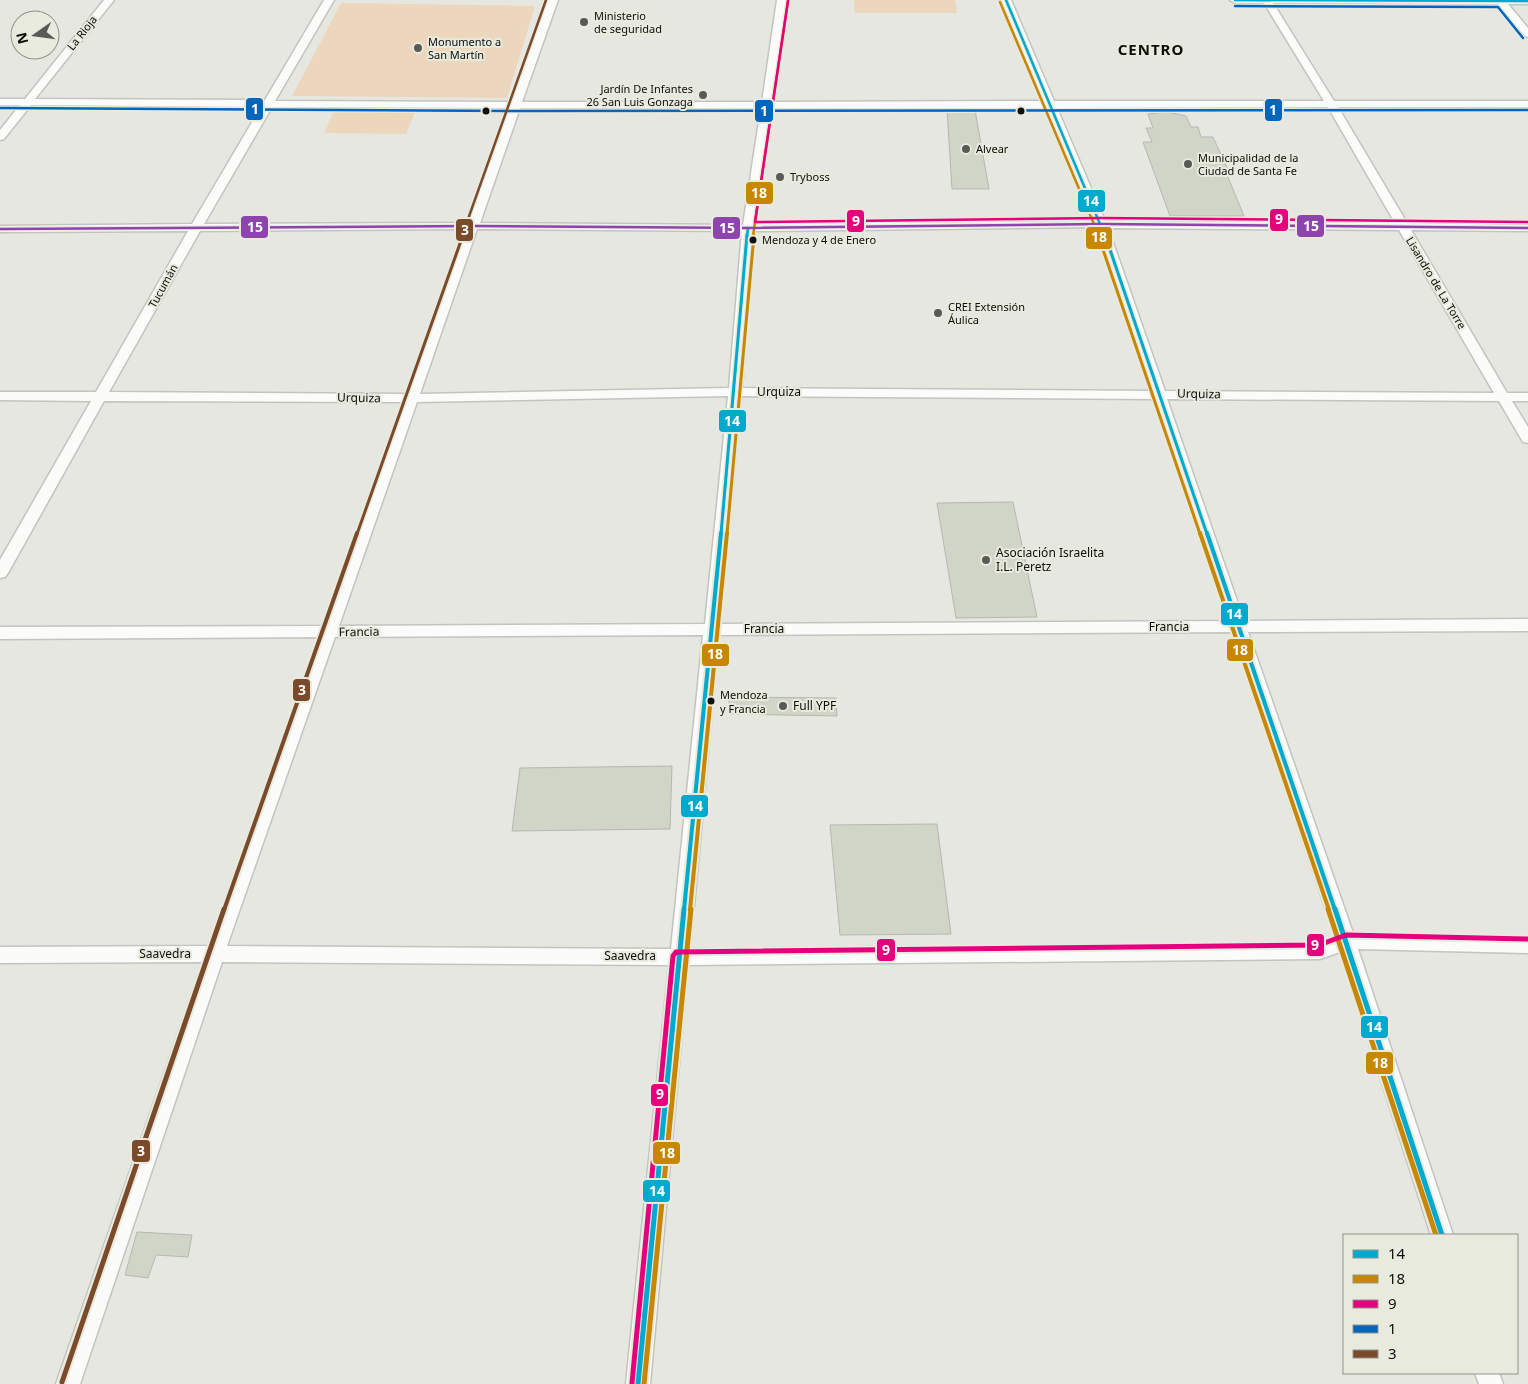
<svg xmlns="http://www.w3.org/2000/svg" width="1528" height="1384" font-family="'Noto Sans',sans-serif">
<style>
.green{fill:#ecd7bd}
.building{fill:#d0d5c8;stroke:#b6b7b2}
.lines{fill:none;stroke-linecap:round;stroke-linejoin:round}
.street-casing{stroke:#c3c3bf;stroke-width:3}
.street{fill:#fbfbfa;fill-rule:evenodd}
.bus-1-far3-casing{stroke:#e9eade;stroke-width:5}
.bus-1-far2-casing{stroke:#e9eade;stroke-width:6}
.bus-1-far1-casing{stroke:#e9eade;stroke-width:8}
.bus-1-casing{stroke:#e9eade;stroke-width:9}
.bus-2-far3-casing{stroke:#e9eade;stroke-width:5}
.bus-2-far2-casing{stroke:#e9eade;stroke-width:6}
.bus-2-far1-casing{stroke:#e9eade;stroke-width:8}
.bus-2-casing{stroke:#e9eade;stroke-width:9}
.bus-3-far1-casing{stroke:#e9eade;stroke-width:5}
.bus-3-casing{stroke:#e9eade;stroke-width:9}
.bus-4-casing{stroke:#e9eade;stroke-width:5}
.bus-5-far3-casing{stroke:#e9eade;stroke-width:5}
.bus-5-far2-casing{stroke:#e9eade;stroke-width:6}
.bus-5-far1-casing{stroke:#e9eade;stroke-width:8}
.bus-5-casing{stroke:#e9eade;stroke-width:9}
.bus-6-casing{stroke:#e9eade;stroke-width:5}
.bus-1-far3{stroke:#00a9ce;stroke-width:2.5}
.bus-1-far2{stroke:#00a9ce;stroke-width:3}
.bus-1-far1{stroke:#00a9ce;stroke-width:4}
.bus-1{stroke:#00a9ce;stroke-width:5}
.bus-2-far3{stroke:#c88702;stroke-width:2.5}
.bus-2-far2{stroke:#c88702;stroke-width:3}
.bus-2-far1{stroke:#c88702;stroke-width:4}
.bus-2{stroke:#c88702;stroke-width:5}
.bus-3-far1{stroke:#e5007d;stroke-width:2.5}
.bus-3{stroke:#e5007d;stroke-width:5}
.bus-4{stroke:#0065bd;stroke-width:2.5}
.bus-5-far3{stroke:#7a4b2a;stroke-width:2.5}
.bus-5-far2{stroke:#7a4b2a;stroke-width:3}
.bus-5-far1{stroke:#7a4b2a;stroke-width:4}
.bus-5{stroke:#7a4b2a;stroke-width:5}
.bus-6{stroke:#8e44ad;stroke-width:2.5}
.poi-dot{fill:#595955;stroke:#e9eade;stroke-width:2}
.bus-dot{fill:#0d0d0a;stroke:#e9eade;stroke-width:2}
.labels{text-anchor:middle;stroke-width:4;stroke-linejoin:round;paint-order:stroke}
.far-poi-label{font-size:11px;fill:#0d0d0a;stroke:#e9eade;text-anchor:start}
.far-street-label{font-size:11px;fill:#0d0d0a;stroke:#e9eade}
.bus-label{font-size:11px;fill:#0d0d0a;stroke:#e9eade;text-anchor:start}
.street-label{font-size:12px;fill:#0d0d0a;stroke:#e9eade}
.poi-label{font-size:12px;fill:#0d0d0a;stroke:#e9eade;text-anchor:start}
.far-district-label{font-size:15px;font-weight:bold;letter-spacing:1px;fill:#0d0d0a;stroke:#e9eade}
.line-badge{stroke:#e9eade;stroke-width:2}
.badge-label{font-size:14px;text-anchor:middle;font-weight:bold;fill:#fff}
</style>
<rect width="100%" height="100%" fill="#e7e7e1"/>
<path class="green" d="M854 0H955L957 13H855Z
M341 3 535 6 507 98 292 96Z
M336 106 417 107 406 134 324 133Z"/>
<path class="building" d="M947 110H975L989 189H952Z
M1167 112 1186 116 1191 127H1198L1201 137H1213L1228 170H1225L1244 216H1170L1143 142H1152L1146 128H1153L1148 114Z
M1013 502 1037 617 956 618 937 503Z
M729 697 836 698 837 716 729 714Z
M672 766 670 829 512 831 520 768Z
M937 824 951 934 840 935 830 825Z
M137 1232 192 1235 188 1257 156 1255 148 1278 125 1275Z"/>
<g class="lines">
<g class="street-casing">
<path id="street" d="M104 0H114L35 99 265 100 324 0H334L275 101 512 102 548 0H558L522 102H762L777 0H787L772 102 1044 101 1001 0H1011L1054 101H1324L1264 3H1235L1230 0H1528V4H1508L1528 28V37L1525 36 1498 4 1273 3 1334 101H1528V107H1338L1407 223 1528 225V231L1411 230 1507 393H1528V401H1512L1528 427V443L1523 442 1499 401 1167 399 1244 621 1528 619V631L1248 632 1353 933 1528 937V953L1358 949 1453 1235H1431L1340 952 1320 959 688 965 650 1384H626L669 965 222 962 80 1384H56L203 962 0 963V947L209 946 319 637 0 639V627L324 626 404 402 104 401 8 573 5 577 0 578V560L91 401 0 400V392H96L188 231 0 232V226L192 224 261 107 31 105 4 139 0 140V130L20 105H0V99H25ZM272 107 510 108 468 223 204 224ZM1328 107 1395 223 1105 221 1057 108ZM520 108H761L743 225 480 223ZM771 108H1046L1094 221 754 224ZM1096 227 1151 391 742 388 754 231ZM1108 228 1399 230 1494 393 1165 391ZM466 229 407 394 109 392 200 231ZM477 229 742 231 729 388 420 394ZM728 396 705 624 339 626 417 402ZM741 396 1154 399 1229 621 720 624ZM1233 632 1335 937 1320 943 690 949 719 635ZM703 635 671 949 227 946 335 637Z
M1475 1373H1499L1503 1384H1479Z"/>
</g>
<use href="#street" class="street"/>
<g class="bus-1-far3-casing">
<path id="bus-1-far3" d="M1006 0 1105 236
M1235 0 1528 1
M747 236 748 228"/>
</g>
<g class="bus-1-far2-casing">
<path id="bus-1-far2" d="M1105 235 1207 534
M721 534 747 235"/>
</g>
<g class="bus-1-far1-casing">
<path id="bus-1-far1" d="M1207 533 1335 910
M684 910 721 533"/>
</g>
<g class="bus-1-casing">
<path id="bus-1" d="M1335 909 1442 1235
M638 1384 684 909"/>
</g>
<g class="bus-2-far3-casing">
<path id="bus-2-far3" d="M1000 2 1099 236
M753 236 788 1"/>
</g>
<g class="bus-2-far2-casing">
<path id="bus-2-far2" d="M1098 235 1200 534
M727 534 754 235"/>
</g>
<g class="bus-2-far1-casing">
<path id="bus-2-far1" d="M1200 533 1329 910
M690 910 727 533"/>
</g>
<g class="bus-2-casing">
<path id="bus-2" d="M1328 909 1436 1235
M644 1384 691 909"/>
</g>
<g class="bus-3-far1-casing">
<path id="bus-3-far1" d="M788 1 755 222 1101 218 1528 222"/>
</g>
<g class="bus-3-casing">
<path id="bus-3" d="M632 1383 673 956 676 952 1319 945 1346 935 1528 939"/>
</g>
<g class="bus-4-casing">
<path id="bus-4" d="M1235 6 1498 7 1523 38
M0 108 516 111 1528 110"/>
</g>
<g class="bus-5-far3-casing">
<path id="bus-5-far3" d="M462 236 546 0"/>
</g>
<g class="bus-5-far2-casing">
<path id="bus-5-far2" d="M357 534 463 235"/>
</g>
<g class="bus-5-far1-casing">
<path id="bus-5-far1" d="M224 910 357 533"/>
</g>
<g class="bus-5-casing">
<path id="bus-5" d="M62 1382 224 909"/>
</g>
<g class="bus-6-casing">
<path id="bus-6" d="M0 229 474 226 748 228 1101 224 1528 228"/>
</g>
<use href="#bus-1-far3" class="bus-1-far3"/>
<use href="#bus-1-far2" class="bus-1-far2"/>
<use href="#bus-1-far1" class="bus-1-far1"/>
<use href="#bus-1" class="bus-1"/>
<use href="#bus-2-far3" class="bus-2-far3"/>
<use href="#bus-2-far2" class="bus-2-far2"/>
<use href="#bus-2-far1" class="bus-2-far1"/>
<use href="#bus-2" class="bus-2"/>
<use href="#bus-3-far1" class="bus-3-far1"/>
<use href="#bus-3" class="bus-3"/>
<use href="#bus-4" class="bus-4"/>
<use href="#bus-5-far3" class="bus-5-far3"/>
<use href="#bus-5-far2" class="bus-5-far2"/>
<use href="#bus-5-far1" class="bus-5-far1"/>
<use href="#bus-5" class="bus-5"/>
<use href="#bus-6" class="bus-6"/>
</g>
<g class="poi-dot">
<circle cx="584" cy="22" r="5"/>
<circle cx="418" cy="48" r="5"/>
<circle cx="703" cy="95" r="5"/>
<circle cx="966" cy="149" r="5"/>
<circle cx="1188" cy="164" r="5"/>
<circle cx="780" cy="177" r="5"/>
<circle cx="938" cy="313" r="5"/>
<circle cx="986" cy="560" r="5"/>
<circle cx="783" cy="706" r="5"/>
</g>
<g class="bus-dot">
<circle cx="486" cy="111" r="4.5"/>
<circle cx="1021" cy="111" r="4.5"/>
<circle cx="753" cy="240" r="4.5"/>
<circle cx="711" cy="701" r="4.5"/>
</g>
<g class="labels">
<g class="far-poi-label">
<text x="594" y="20">Ministerio<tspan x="594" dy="13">de seguridad</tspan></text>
<text x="428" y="46">Monumento a<tspan x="428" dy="13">San Martín</tspan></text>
<text x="693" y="93" text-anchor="end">Jardín De Infantes<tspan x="693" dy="13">26 San Luis Gonzaga</tspan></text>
<text x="976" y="153">Alvear</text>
<text x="1198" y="162">Municipalidad de la<tspan x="1198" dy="13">Ciudad de Santa Fe</tspan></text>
<text x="790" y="181">Tryboss</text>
<text x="948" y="311">CREI Extensión<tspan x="948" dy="13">Áulica</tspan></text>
</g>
<g class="far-street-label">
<text transform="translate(82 33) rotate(-52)" y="4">La Rioja</text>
<text transform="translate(1436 283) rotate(59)" y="4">Lisandro de La Torre</text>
<text transform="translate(163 286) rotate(-61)" y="4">Tucumán</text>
</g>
<g class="bus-label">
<text x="762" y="244">Mendoza y 4 de Enero</text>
<text x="720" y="699">Mendoza<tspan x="720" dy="14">y Francia</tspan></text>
</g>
<g class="street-label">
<text x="779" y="396">Urquiza</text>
<text transform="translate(1199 394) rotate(1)" y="4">Urquiza</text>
<text transform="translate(359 398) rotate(1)" y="4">Urquiza</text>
<text x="1169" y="631">Francia</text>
<text x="764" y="633">Francia</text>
<text transform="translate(359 632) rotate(-1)" y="4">Francia</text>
<text x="165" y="958">Saavedra</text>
<text x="630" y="960">Saavedra</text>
</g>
<g class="poi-label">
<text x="996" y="557">Asociación Israelita<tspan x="996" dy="14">I.L. Peretz</tspan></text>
<text x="793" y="710">Full YPF</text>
</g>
<g class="far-district-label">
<text x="1151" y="55">CENTRO</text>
</g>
</g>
<g class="line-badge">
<rect x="245" y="97" width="19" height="24" rx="5" fill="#0065bd"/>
<rect x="1264" y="98" width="19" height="24" rx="5" fill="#0065bd"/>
<rect x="754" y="99" width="20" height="24" rx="5" fill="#0065bd"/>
<rect x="745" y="181" width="29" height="24" rx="5" fill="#c88702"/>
<rect x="1077" y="189" width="29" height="24" rx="5" fill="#00a9ce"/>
<rect x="1269" y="208" width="20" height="24" rx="5" fill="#e5007d"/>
<rect x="846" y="209" width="19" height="24" rx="5" fill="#e5007d"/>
<rect x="1296" y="214" width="29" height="24" rx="5" fill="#8e44ad"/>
<rect x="240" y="215" width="29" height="24" rx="5" fill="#8e44ad"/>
<rect x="712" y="216" width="29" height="24" rx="5" fill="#8e44ad"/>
<rect x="455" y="218" width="19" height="24" rx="5" fill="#7a4b2a"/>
<rect x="1085" y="226" width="28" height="24" rx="5" fill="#c88702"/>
<rect x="718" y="409" width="29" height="24" rx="5" fill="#00a9ce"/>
<rect x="1220" y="602" width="29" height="24" rx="5" fill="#00a9ce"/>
<rect x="1226" y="638" width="28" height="24" rx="5" fill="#c88702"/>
<rect x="701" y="643" width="29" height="24" rx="5" fill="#c88702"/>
<rect x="292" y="678" width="19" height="24" rx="5" fill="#7a4b2a"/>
<rect x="680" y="794" width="29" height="24" rx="5" fill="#00a9ce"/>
<rect x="1306" y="933" width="19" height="24" rx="5" fill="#e5007d"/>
<rect x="876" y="938" width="20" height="24" rx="5" fill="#e5007d"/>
<rect x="1360" y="1015" width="29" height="24" rx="5" fill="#00a9ce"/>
<rect x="1365" y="1051" width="29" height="24" rx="5" fill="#c88702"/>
<rect x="650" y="1083" width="19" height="24" rx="5" fill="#e5007d"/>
<rect x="131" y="1139" width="20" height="24" rx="5" fill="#7a4b2a"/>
<rect x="652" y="1141" width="29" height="24" rx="5" fill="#c88702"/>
<rect x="642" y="1179" width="29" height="24" rx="5" fill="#00a9ce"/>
</g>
<g class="badge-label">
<text x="255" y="114">1</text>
<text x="1273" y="115">1</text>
<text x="764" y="116">1</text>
<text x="759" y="198">18</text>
<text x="1091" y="206">14</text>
<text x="1279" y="224">9</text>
<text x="856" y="226">9</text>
<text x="1311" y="231">15</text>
<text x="255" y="232">15</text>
<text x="727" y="233">15</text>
<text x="465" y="235">3</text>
<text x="1099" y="242">18</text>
<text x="732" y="426">14</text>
<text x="1234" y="619">14</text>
<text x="1240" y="655">18</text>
<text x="715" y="659">18</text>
<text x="302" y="695">3</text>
<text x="695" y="811">14</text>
<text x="1315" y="950">9</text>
<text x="886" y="955">9</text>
<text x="1374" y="1032">14</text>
<text x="1380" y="1068">18</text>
<text x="660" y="1099">9</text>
<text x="141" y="1156">3</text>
<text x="667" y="1158">18</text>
<text x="657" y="1196">14</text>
</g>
<rect x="1343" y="1234" width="175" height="140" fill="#e9eade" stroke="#919289"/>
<rect x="1353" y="1250" width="25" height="8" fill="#00a9ce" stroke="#919289"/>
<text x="1388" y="1259" font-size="15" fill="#0d0d0a">14</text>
<rect x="1353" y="1275" width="25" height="8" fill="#c88702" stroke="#919289"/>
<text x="1388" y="1284" font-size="15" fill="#0d0d0a">18</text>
<rect x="1353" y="1300" width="25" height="8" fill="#e5007d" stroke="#919289"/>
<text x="1388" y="1309" font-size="15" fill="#0d0d0a">9</text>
<rect x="1353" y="1325" width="25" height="8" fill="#0065bd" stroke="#919289"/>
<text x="1388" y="1334" font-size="15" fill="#0d0d0a">1</text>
<rect x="1353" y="1350" width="25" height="8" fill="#7a4b2a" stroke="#919289"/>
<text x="1388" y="1359" font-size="15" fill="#0d0d0a">3</text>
<g transform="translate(35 35) rotate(256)"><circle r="24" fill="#e9eade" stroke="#919289"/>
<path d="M0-4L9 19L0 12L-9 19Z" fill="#595955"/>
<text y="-8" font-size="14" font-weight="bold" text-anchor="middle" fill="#0d0d0a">N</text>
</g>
</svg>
